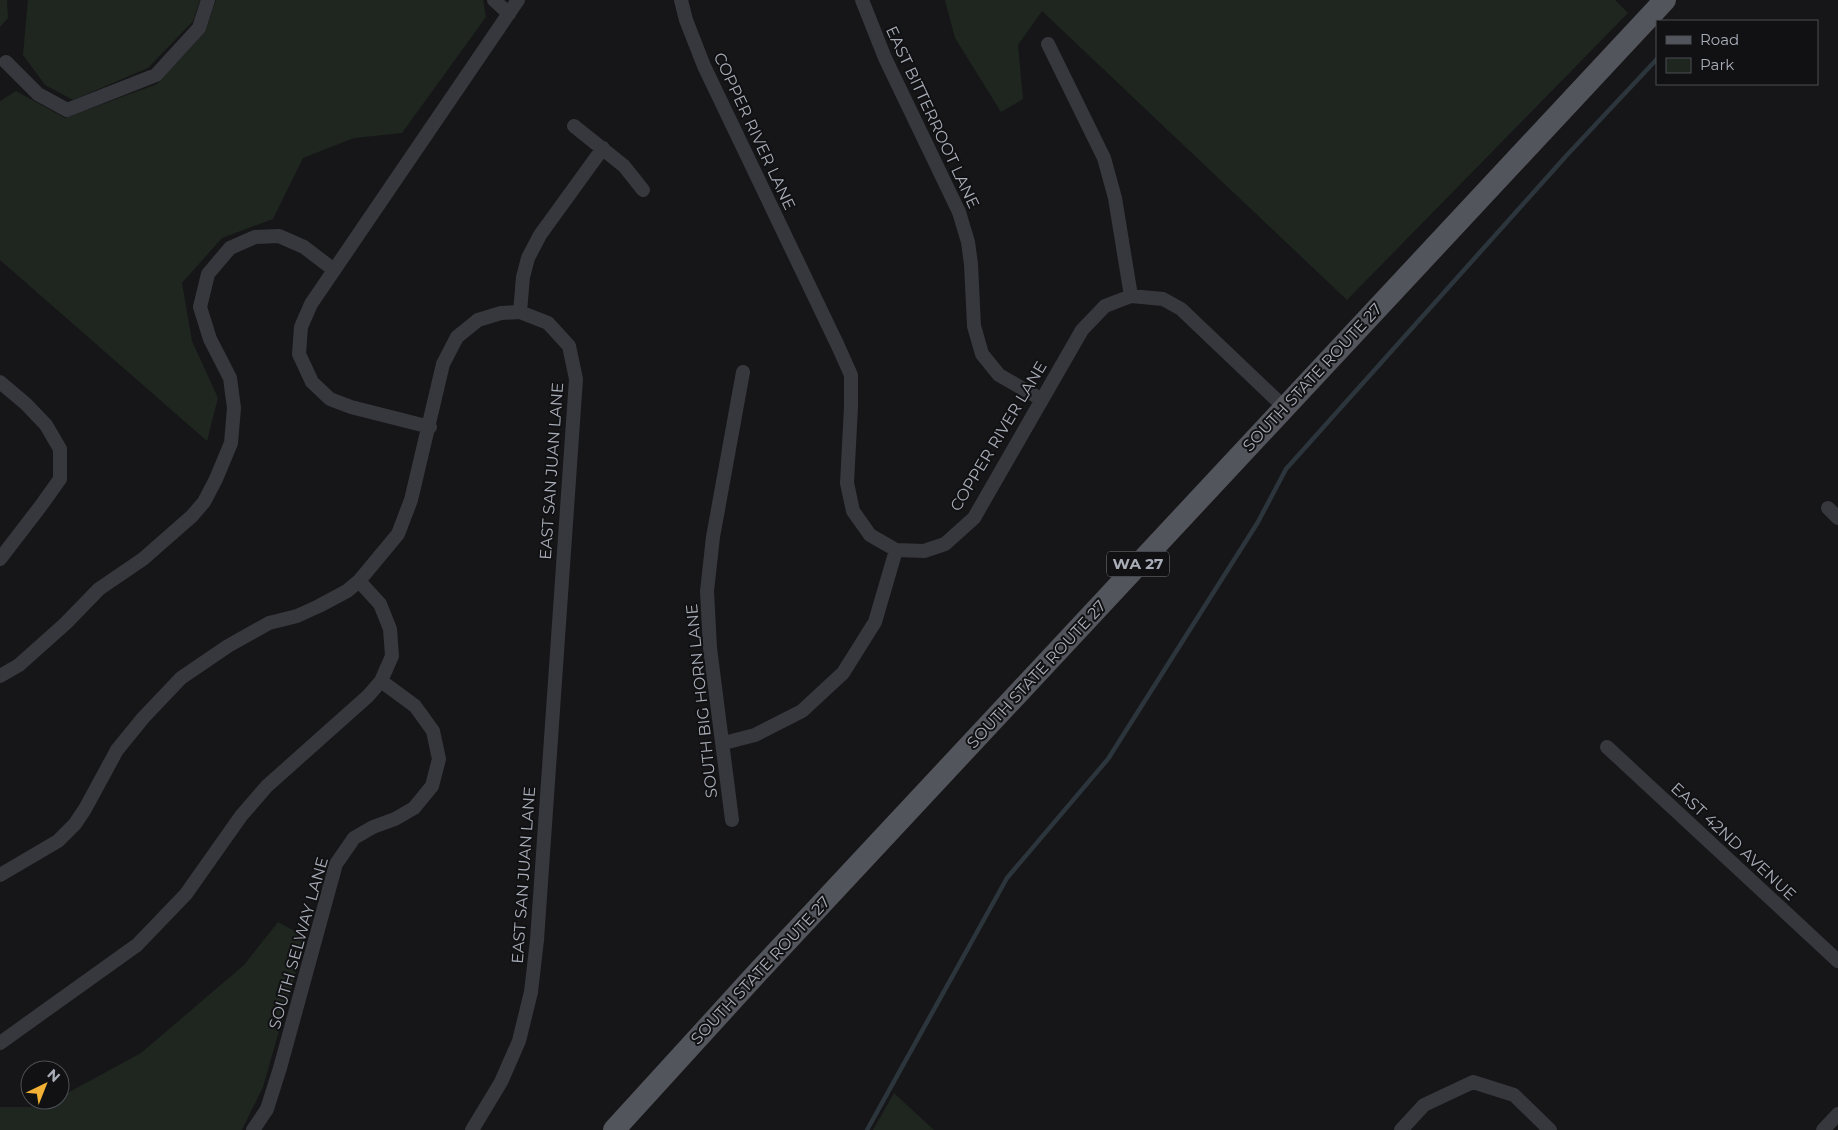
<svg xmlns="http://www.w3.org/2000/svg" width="1838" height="1130" font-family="Montserrat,sans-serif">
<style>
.green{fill:#1e261f}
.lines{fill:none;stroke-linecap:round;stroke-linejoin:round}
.stream{stroke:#2c353c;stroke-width:4.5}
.minor{stroke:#37383d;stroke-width:14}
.primary{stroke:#53555c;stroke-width:22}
.labels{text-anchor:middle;stroke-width:4;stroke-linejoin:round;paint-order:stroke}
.shield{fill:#111113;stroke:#7b7e86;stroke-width:1}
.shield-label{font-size:15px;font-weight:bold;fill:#a8adb8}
.street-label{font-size:16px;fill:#a8adb8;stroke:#111113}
</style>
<rect width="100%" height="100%" fill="#161618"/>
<path class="green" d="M0 0H7L8 18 0 27Z
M28 0H200L193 21 148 68 73 100 45 85 23 55Z
M216 0H483L486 17 402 133 354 138 303 158 273 219 222 238 182 283 192 341 218 398 207 441 0 260V101L16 91 65 118 157 84 205 32Z
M945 0H1615L1628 13 1347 300 1042 11 1018 45 1023 99 1001 112 955 38Z
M278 922 306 937 263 1087 242 1130H0V1107H41L54 1100H60V1097L141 1053 244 965Z
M894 1093 934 1130H873Z"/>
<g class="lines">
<path class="stream" d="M867 1130 1007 878 1108 759 1258 522 1286 469 1567 155 1657 59"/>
<path class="minor" d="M494 0 509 14
M681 0 686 20 704 66 838 346 851 375V407L847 483 853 511 870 535 896 550 924 551 945 544 974 518 1082 330 1105 306 1131 296 1163 299 1181 309 1284 407
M862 0 885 58 959 212 968 242 971 264 974 326 982 354 999 375 1041 399
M1048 44 1104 158 1115 198 1131 296
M6 62 38 94 67 110 156 75 199 28 208 0
M574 126 624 166 643 190
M520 312 523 277 528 258 540 235 603 148
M0 382 26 404 46 425 60 449V479L40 507 0 559
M430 427 351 407 330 399 312 382 299 354 301 327 311 304 518 0
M1828 508 1838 518
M0 676 19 665 66 623 99 589 143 559 192 516 204 502 216 479 231 443 234 408 230 378 210 339 200 307 208 274 230 248 255 237 279 236 304 247 334 270
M724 743 755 735 802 711 843 673 875 622 896 550
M1607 747 1838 961
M732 820 710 648 707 591 713 537 743 372
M0 875 58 841 75 824 85 809 117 750 143 718 181 678 228 646 269 623 297 616 319 606 347 591 359 581 398 534 411 500 443 364 457 337 478 320 501 313 520 312 548 323 569 346 576 379 537 940 531 992 519 1041 501 1082 472 1130
M0 1043 137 945 186 894 241 816 267 786 368 696 381 681 392 656 390 629 380 604 359 581
M253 1130 267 1109 280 1068 336 864 354 838 373 827 395 819 414 808 432 786 439 759 433 731 415 706 381 681
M1401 1130 1424 1105 1473 1082 1514 1095 1550 1130
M1823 1130 1838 1114"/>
<path class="primary" d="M614 1130 758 972 1665 0"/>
</g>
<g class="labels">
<rect class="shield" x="1107" y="551.5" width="62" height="25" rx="4"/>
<g class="shield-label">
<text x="1138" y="569">WA 27</text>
</g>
<g class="street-label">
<text transform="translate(933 117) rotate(65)" y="6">EAST BITTERROOT LANE</text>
<text transform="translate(755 131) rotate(65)" y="6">COPPER RIVER LANE</text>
<text transform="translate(1312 377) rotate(-47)" y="6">SOUTH STATE ROUTE 27</text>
<text transform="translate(998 436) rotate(-59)" y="6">COPPER RIVER LANE</text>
<text transform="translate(551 471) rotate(-86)" y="6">EAST SAN JUAN LANE</text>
<text transform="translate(1036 674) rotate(-47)" y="6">SOUTH STATE ROUTE 27</text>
<text transform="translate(701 701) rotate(-96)" y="6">SOUTH BIG HORN LANE</text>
<text transform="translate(1734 841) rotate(43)" y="6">EAST 42ND AVENUE</text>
<text transform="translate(523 875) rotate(-86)" y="6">EAST SAN JUAN LANE</text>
<text transform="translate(298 943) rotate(-74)" y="6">SOUTH SELWAY LANE</text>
<text transform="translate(760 970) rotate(-47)" y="6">SOUTH STATE ROUTE 27</text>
</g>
</g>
<rect x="1656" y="20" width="162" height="65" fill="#111113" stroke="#4d4f55"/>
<rect x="1666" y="36" width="25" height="8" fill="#53555c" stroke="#4d4f55"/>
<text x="1700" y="45" font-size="15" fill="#a8adb8">Road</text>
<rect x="1666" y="58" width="25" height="15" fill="#1e261f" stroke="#4d4f55"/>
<text x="1700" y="70" font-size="15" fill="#a8adb8">Park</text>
<g transform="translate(45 1085) rotate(43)"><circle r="24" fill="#111113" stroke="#4d4f55"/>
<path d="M0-4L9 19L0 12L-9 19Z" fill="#f2b134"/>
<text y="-8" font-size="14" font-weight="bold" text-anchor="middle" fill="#a8adb8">N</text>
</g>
</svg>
